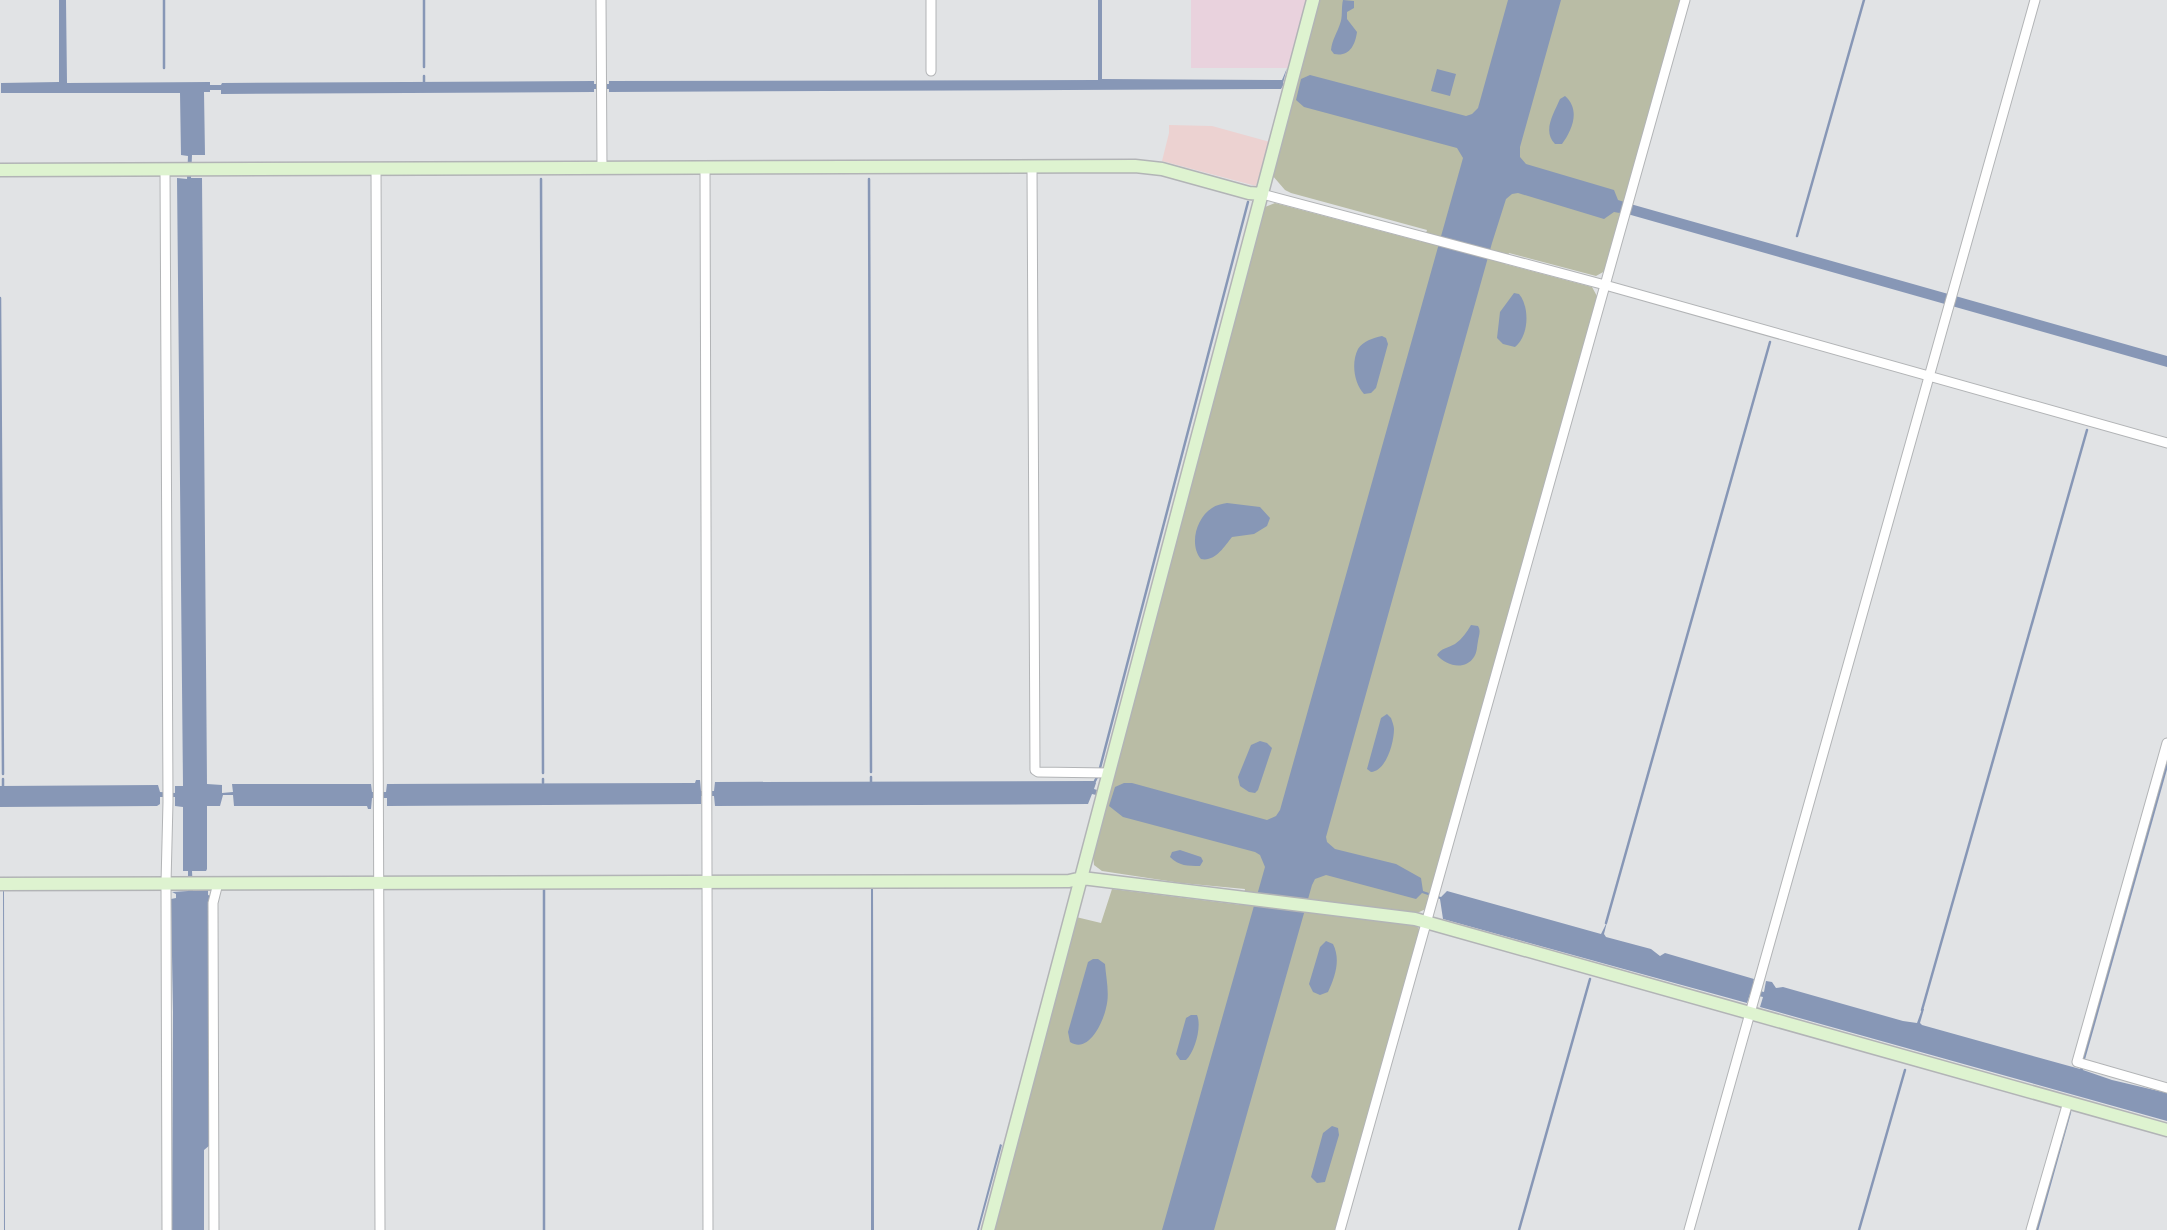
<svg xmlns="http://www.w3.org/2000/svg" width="2167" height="1230" font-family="'IBM Plex Sans',sans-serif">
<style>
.commercial{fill:#ecd2d1}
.industrial{fill:#e9d2dd}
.green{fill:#b9bca5}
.water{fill:#8797b6}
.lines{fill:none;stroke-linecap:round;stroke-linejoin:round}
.stream{stroke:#8797b6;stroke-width:2.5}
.street-casing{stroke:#b2b4b6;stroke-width:11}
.secondary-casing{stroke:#b2b4b6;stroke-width:15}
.street{stroke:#fff;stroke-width:9}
.secondary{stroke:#def3d0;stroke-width:12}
</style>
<rect width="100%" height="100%" fill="#e1e3e5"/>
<path class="commercial" d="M1169 125 1212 126 1270 142 1256 186 1162 161 1169 133Z"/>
<path class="industrial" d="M1191 0H1306L1289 68H1191Z"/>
<path class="green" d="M1317 0H1682L1605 271 1596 276 1509 253 1505 264 1592 287 1598 298 1426 909 1417 913 1320 901 1415 924 1420 930 1336 1230H993L1076 917 1101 923 1112 889 1242 905 1245 889 1181 883 1102 871 1094 865 1093 856 1101 822 1265 207 1275 203 1423 242 1427 230 1291 193 1285 190 1272 175Z"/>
<path class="water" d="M59 0H66L67 83 210 82V85H221L222 83 594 81V84H609V81L1098 80V0H1102V79L1282 80 1287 68 1283 83 1284 84 1281 89 609 92V89H594V92L221 94V90H210V92H204L205 155H192L191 178H202L207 784 222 785V793L233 792 232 784H371L372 792H386L387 784 695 783 696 780H700L701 791H714L715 782 1094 781 1096 783 1094 789 1097 790 1096 795 1092 794 1088 804 715 806 714 796H701V804L387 806V798H372L371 809H368L367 806H234L233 795H223L220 806H207V869L206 871H192L193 891 208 890V895L211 896 210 1145 204 1150V1230H172L173 1012 171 899 176 898V894L172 892 188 891V871H183V807L175 806V797H160V804L157 806 0 807V786L158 785 160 792 175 793V786H183L177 178 187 179 188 156 181 155 180 93H1V83L59 82Z
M1343 0 1354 1V8L1347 12V19L1357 32C1355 46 1349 57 1334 54L1331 50C1332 40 1337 33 1340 24 1343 17 1341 8 1343 0Z
M1508 0H1561L1520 147V157L1526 164 1614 190 1618 200 1634 205 2167 356V367L1631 215 1614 212 1604 219 1518 193 1512 194 1506 199 1492 243 1326 837 1327 842 1335 849 1396 864 1421 878 1423 891 1441 897 1447 891 1601 934 1607 922 1604 934 1606 937 1651 949 1660 956 1665 953 1754 979 1752 989 1764 992 1766 981 1772 982 1776 988 1783 987 1903 1021 1917 1023 1922 1009H1924L1920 1023 1922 1025 2080 1069 2083 1061V1070L2112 1080 2167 1093V1121L1760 1007 1763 997 1750 994 1747 1003 1443 919 1440 899 1422 893 1416 899 1326 875 1315 879 1312 885 1214 1230H1162L1265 867 1260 855 1255 852 1123 817 1109 806 1115 787 1124 783H1132L1267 820 1276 816 1280 810 1463 158 1457 148 1304 107 1296 100 1301 79 1310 75 1466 116 1472 114 1478 108Z
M1437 69 1456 74 1450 96 1431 91Z
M1565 96C1581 110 1572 130 1562 144H1555C1542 131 1554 113 1560 99Z
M1514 293 1519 294C1530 307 1529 336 1515 347L1503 344 1497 338 1500 312Z
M1382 336 1386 338 1388 344 1376 388 1371 393 1364 394C1354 383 1351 363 1358 349 1363 341 1373 338 1382 336Z
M1227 503 1260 507 1270 518 1267 526 1254 534 1232 537C1224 547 1215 562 1201 559 1189 545 1196 518 1212 508 1216 505 1222 504 1227 503Z
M1471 625 1478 626C1481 631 1479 635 1478 641 1477 646 1477 653 1474 657 1465 671 1446 666 1437 655 1441 648 1448 648 1455 644 1462 639 1467 632 1471 625Z
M1387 714 1391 718C1392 721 1394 726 1394 729 1394 743 1386 771 1371 772L1367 769 1381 718Z
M1260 741 1267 743 1272 748 1258 790 1255 793 1249 792 1240 786 1238 777 1251 745Z
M1180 850 1201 857 1203 861 1200 866C1188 866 1179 866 1170 857L1172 852Z
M873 886 874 1230H871V887Z
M3 891H4L5 1230H4Z
M1326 941 1333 944C1341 960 1335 977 1328 992L1320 995 1313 992 1309 984 1320 947Z
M1093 959H1098L1105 964C1106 978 1110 994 1106 1008 1103 1022 1089 1054 1070 1042L1068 1032 1088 962Z
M1191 1015H1197C1202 1026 1195 1052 1186 1060H1180L1176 1054 1186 1018Z
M1332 1126 1338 1128 1339 1135 1325 1182 1317 1183 1311 1177 1323 1133Z
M1000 1144 1002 1145 979 1230H977Z"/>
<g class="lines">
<path class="stream" d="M424 0V67
M164 68V0
M424 85V76
M541 179 543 773
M869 179 871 772
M1797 236 1864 0
M0 298 3 774
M1100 768 1248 202
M3 779V786
M871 782V777
M543 783V779
M1093 785 1097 777
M544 890V1230
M1606 923 1770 342
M1922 1010 2087 430
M2083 1062 2167 765
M1519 1230 1590 979
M1859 1230 1905 1070
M2037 1230 2070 1112"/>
<g class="street-casing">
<path id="street" d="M601 0 602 168
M931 0V71
M1032 166 1035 770 1038 772 1109 773
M705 167 708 1230
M376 168 380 1230
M165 169 168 802 166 883 167 1230
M1262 194 1605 285 2167 443
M2167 743 2077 1062 2167 1088
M214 1230 213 903 218 883
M1340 1230 1685 0
M1689 1230 2035 0
M2031 1230 2068 1102"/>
</g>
<g class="secondary-casing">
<path id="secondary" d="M0 170 1135 166 1162 169 1249 193 1262 194
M0 884 1069 881 1082 878 1415 919 2167 1130
M988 1230 1313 0"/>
</g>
<use href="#street" class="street"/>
<use href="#secondary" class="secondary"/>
</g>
</svg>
